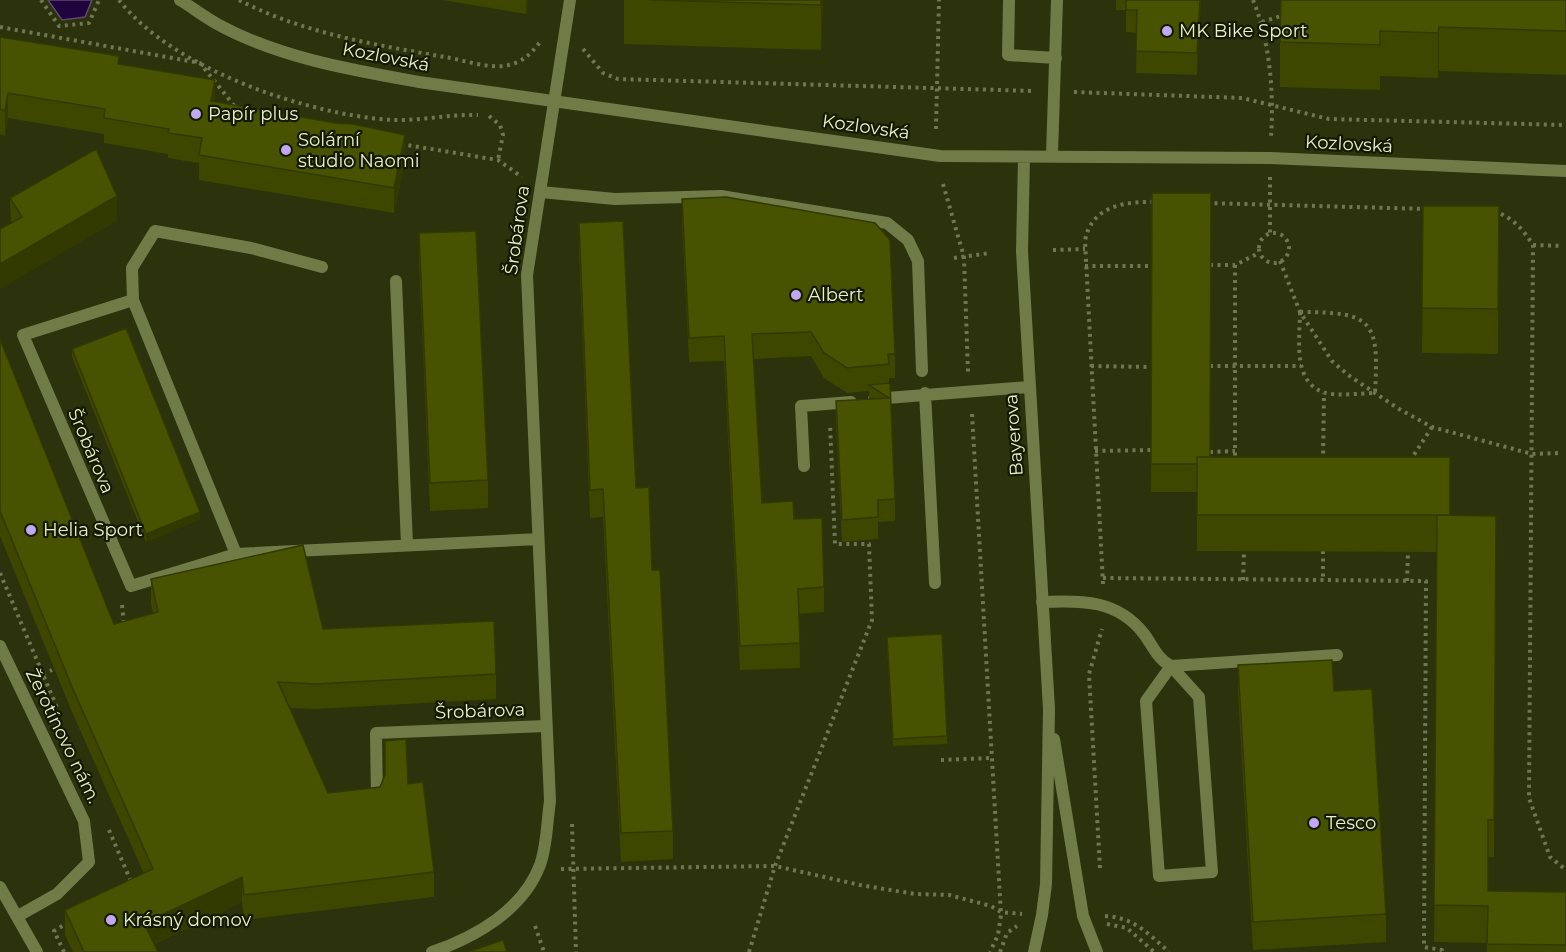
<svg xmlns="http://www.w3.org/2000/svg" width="1566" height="952" font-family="Montserrat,sans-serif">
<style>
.water{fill:#20043d;stroke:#5c4b68;stroke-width:1.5}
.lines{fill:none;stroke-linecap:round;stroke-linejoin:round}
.path{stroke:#6f7752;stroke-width:4;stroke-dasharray:3 4.5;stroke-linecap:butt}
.service{stroke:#707b48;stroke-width:12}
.minor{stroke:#707b48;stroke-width:12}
.wall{fill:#3d4700}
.shaded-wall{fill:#323a00}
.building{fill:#475300;stroke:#323a00;stroke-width:1.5}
.poi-dot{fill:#c1a8f3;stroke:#141900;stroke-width:2}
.labels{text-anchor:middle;stroke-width:4.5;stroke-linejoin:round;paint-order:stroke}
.poi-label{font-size:18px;fill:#e7f1cc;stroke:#141900;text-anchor:start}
.street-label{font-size:18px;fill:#e7f1cc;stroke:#141900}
</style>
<rect width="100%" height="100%" fill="#2b320c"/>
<path class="water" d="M48 0H92L85 17 62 20Z"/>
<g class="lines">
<path class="path" d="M41 0 59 26 89 23 99 0
M119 0C172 69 308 115 392 120 421 121 450 114 478 115
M239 0C302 33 376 45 445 57 463 60 486 68 504 66 522 63 530 55 540 42
M1253 0C1270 42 1274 92 1271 137
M1262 22 1284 15
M0 27 200 63 236 108
M583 49 603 73 618 79 1034 91
M1074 92 1242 98 1329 119 1566 125
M489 116 500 125 503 135 498 160
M936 129 939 0
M401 144 498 160 522 177
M1270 177V233
M943 184 964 257 968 372
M1207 203 1427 209
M1494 211C1513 218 1523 229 1533 245L1529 798 1550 857 1566 870
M1259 248a15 15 0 1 1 30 0a15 15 0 1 1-30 0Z
M1533 245 1563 246
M1053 250 1085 249
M954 258 990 253
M1280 261 1300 312 1332 361 1348 375 1399 409 1432 427 1532 454 1560 453
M1210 265H1235L1259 253
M1235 265V459H1238
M1085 266H1152
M1300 312C1374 312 1379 321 1375 393 1360 393 1337 397 1323 392 1292 381 1300 338 1300 312Z
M1091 366 1152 367
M1210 366H1301
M972 414 1001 915 998 935 990 952
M1095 451 1151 450
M1210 452 1235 451
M1323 461 1324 393
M1410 461 1432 427
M1323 551V580
M0 573 58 710
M1103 578 1426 581 1424 947 1442 950V952
M1243 580 1244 551
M1407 581 1408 552
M1103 584 1085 241C1091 205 1127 201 1157 202
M122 605 124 624
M43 674 52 670
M941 760 992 758
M572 824 576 952
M109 830 132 884
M1100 868 1089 674 1102 629
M561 869 775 866 860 885 915 894 949 895 991 906 1001 912 1022 914
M1105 916C1133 917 1149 934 1169 952
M1107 924 1127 928 1154 952
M535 926 544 952
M64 952 54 931 69 922
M749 952 775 866 872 620 869 544H835L830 424
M1000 952 1007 933 1017 926"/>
<path class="service" d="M1009 0 1008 55 1056 58
M1052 155 1057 0
M541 192 615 199 721 196 887 223 908 240 918 261 922 371
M925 393 935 583
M874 399 1029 387
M804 466 801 406 851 402
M1042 602C1082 600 1118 600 1144 634 1153 646 1158 660 1171 666L1337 655
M1171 666 1199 697 1212 872 1159 876 1146 701Z"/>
<path class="minor" d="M180 0C193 8 206 18 219 25 280 58 352 70 419 82L940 156 1270 158 1566 171
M1024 158 1022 251 1049 709 1046 884 1042 915 1034 952
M322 267 251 248 155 231 132 268 133 300 23 335 131 586 236 554 538 539
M396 281 407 545
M133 300 236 554
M0 646 84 821 89 862 57 894 18 916
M1054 739 1083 916 1097 952
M377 800 376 733 546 726
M0 887 37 952
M432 952C476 937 523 910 540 865 547 846 547 821 550 801L527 275 570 0"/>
</g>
<path class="wall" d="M443 0H528L526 14Z
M624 0H823L821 50 624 44Z
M1116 0H1201L1197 75 1136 73 1137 33 1126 32V10H1116Z
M1566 0V75L1439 71 1438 78 1380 76V90L1280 87V42Z
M0 37 119 65 215 102 405 161 394 213 199 180V163L168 158V154L104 143V134L8 118 5 136 0 134Z
M1152 193 1210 457 1450 515 1496 516 1494 857H1488V891L1566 892V952H1487V943L1434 942 1437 552 1197 551V492H1151Z
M10 198 117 221 11 223Z
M682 199 895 354V378H889V383L895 499V521L878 522V539L842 542 836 423V401L869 400V391L847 393 824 378 811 356 754 359 762 503 794 519 824 587V612L799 614 800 668 740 670 724 361 689 362 682 223Z
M1423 206H1499L1498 354 1422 353Z
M579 223 636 488 652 570 673 831V859L621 862 603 517 590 518 579 251Z
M419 233 488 480V508L430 511 419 261Z
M0 339 114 624 153 613 151 604V579L323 629 496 674V699L316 709 289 708 328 793 408 784 434 872V897L244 920 242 902 154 944 158 952H73L65 935V910L144 874 72 712 0 536Z
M72 349 200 519 146 542 72 357Z
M887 645 947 736V744L893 746Z
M1238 665 1334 691 1386 914V942L1253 950 1238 693Z"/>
<path class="shaded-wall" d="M526 0H528L526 14Z
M821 0H823L821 50Z
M1200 0H1201L1197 75V53Z
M1439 27V71L1438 78V33Z
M215 80V105L211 101Z
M8 93V118L5 136V111Z
M405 135V161L394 213V188Z
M117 196V221L0 289V264Z
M200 512V519L146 542V534Z
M242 877V902L144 948V923Z"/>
<path class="building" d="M650 0H821V5Z
M1126 0H1200L1197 53 1136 51 1137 10H1126Z
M1281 0H1566V31L1439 27 1438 33 1380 31V45L1280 42Z
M0 37 119 56 118 64 215 80 211 101 335 123 353 124 405 135 394 188 199 155 202 138 168 133 169 129 104 118 105 109 8 93 5 111 0 109Z
M96 149 117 196 0 264V229L22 217 10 198Z
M1152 193H1211L1210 457H1197V464H1151Z
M726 197 875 223 890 240 895 354H888L889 364 847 368 824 353 811 332 752 334 762 503 793 501 794 519 822 518 824 587 798 589 800 643 740 646 724 336 689 338 682 199Z
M1423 206H1499L1498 309 1422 308Z
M623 221 636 488 649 487 652 570H660L673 831 621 833 603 489 590 490 579 223Z
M476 231 488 480 430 483 419 233Z
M126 328 200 512 146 534 72 349Z
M0 339 114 624 158 612 151 579 303 545 323 629 494 621 496 674 316 684 278 682 328 793 380 787 385 775V741L406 739 408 784 423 782 434 872 244 895 242 877 144 923 158 952H84L65 910 153 869 72 687 0 511Z
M890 383 895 499 878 500V517L842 520 836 401 889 398 869 385Z
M1197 457H1450V515H1197Z
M1437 515 1496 516 1494 820H1488V891L1566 892V945L1487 944 1488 906 1434 905Z
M942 634 947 736 893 739 887 637Z
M1332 660 1334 691 1372 689 1386 914 1253 922 1238 665Z
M503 940 507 952H468Z"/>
<g class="poi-dot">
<circle cx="1167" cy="31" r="6"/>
<circle cx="196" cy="114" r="6"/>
<circle cx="286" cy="150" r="6"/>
<circle cx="796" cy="295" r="6"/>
<circle cx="31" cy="530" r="6"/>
<circle cx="1314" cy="823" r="6"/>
<circle cx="111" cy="920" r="6"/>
</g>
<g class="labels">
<g class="poi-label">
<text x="1179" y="37">MK Bike Sport</text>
<text x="208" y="120">Papír plus</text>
<text x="298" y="146">Solární<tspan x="298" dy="21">studio Naomi</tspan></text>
<text x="808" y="301">Albert</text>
<text x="43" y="536">Helia Sport</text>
<text x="1326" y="829">Tesco</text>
<text x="123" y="926">Krásný domov</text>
</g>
<g class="street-label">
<text transform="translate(386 57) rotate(11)" y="6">Kozlovská</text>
<text transform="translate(866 127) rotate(8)" y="6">Kozlovská</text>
<text transform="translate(1349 144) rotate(3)" y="6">Kozlovská</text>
<text transform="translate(517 230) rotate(-82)" y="6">Šrobárova</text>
<text transform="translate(1014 435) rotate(-94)" y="6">Bayerova</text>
<text transform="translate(91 451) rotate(67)" y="6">Šrobárova</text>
<text transform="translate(480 711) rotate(-2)" y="6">Šrobárova</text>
<text transform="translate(63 736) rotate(64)" y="6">Žerotínovo nám.</text>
</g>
</g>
</svg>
